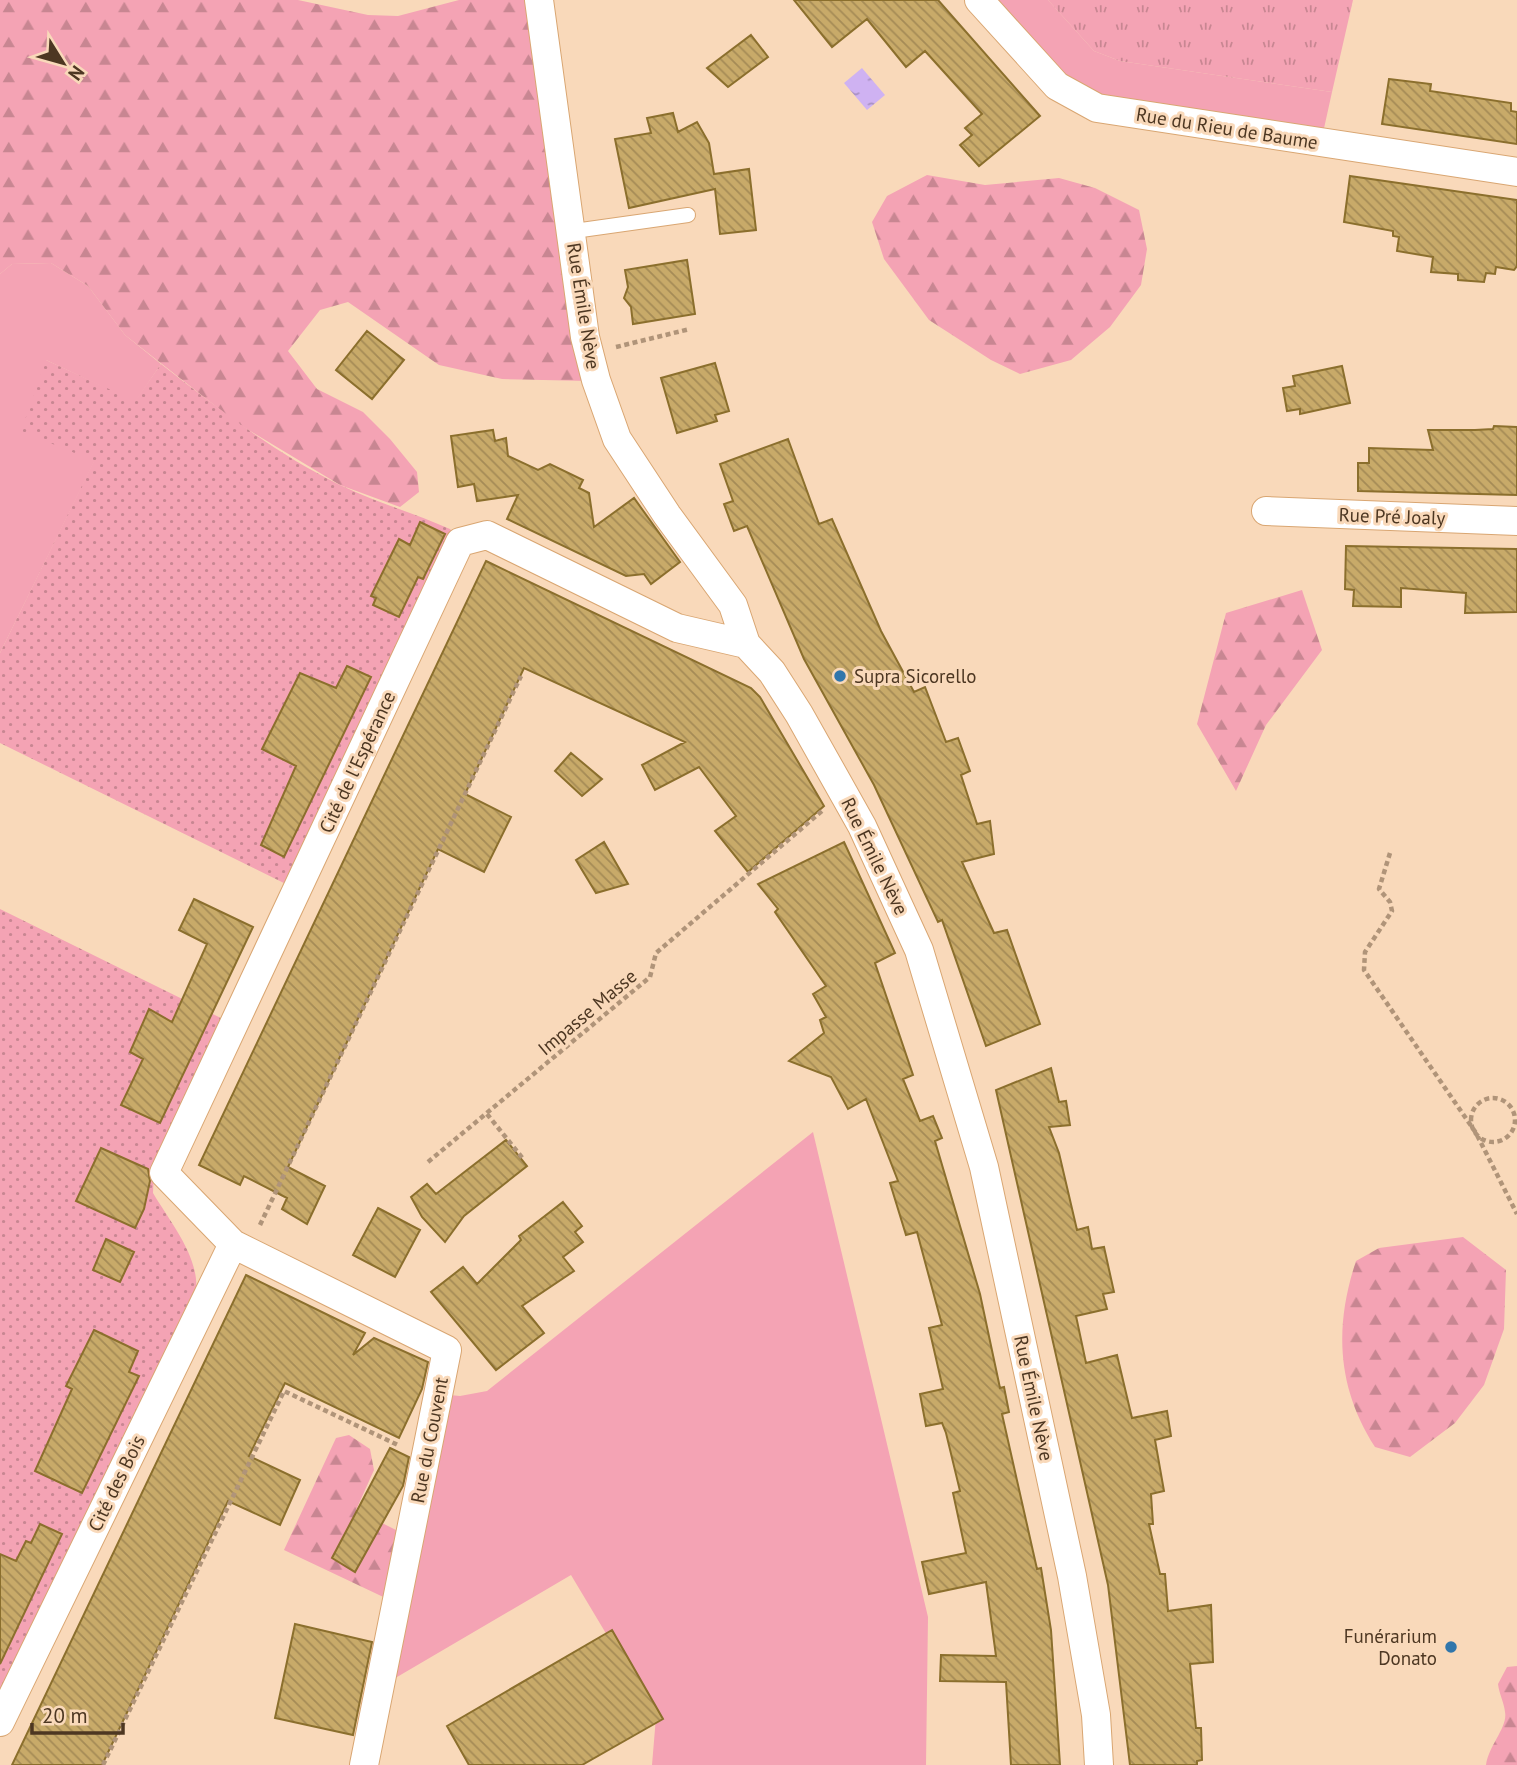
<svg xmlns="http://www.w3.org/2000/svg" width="1517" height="1765" font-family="'PT Sans',sans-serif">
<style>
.grass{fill:#f4a3b4}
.forest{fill:url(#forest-firs)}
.park{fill:url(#park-tufts)}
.garden{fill:url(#garden-dots)}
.water{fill:url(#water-ripples)}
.building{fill:url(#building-back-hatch);stroke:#8b6f2d;stroke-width:2}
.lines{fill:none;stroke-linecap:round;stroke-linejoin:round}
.service-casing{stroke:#d9a672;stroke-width:16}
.minor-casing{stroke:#d9a672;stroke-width:30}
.path{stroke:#b09479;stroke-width:4.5;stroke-dasharray:5 3.5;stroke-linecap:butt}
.service{stroke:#fff;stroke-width:14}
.minor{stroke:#fff;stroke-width:28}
.poi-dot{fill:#3176ab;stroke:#f9d9ba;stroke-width:2.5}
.labels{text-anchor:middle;stroke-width:6;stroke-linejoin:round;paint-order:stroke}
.street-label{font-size:19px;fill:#4d3722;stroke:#f9d9ba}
.poi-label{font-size:19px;fill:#4d3722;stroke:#f9d9ba;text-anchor:start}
</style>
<defs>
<pattern id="forest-firs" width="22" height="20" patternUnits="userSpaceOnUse" patternTransform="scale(1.75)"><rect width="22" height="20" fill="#f4a3b4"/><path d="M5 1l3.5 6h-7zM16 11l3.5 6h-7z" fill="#c88692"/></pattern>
<pattern id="park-tufts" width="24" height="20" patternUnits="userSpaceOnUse" patternTransform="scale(1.75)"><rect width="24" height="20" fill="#f4a3b4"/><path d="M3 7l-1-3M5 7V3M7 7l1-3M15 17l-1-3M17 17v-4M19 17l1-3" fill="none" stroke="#c88692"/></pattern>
<pattern id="garden-dots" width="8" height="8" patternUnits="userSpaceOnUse" patternTransform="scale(1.75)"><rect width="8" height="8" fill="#f4a3b4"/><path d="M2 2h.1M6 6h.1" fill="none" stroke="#c88692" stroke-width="1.8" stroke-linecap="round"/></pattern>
<pattern id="water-ripples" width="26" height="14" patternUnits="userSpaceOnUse" patternTransform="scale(1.75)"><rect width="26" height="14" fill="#cfb2f2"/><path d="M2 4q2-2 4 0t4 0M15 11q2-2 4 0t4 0" fill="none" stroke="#aa92c4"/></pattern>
<pattern id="building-back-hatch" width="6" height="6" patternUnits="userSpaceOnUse" patternTransform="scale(1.75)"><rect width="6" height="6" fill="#c8aa69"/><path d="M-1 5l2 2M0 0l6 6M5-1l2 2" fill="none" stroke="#a58b56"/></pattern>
</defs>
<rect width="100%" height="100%" fill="#f9d9ba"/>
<path class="grass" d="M979 0H1048L1094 51 1120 61 1332 92 1321 142 1097 108Z
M51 263 88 286 125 335 161 364 135 402 46 360 95 460 0 653V274L12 264Z
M813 1132 928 1617 926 1765H652L656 1717 571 1575 380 1687 439 1394 460 1396 487 1391Z"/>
<path class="forest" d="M0 0H298L368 15 398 16 459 0H536L589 381 502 379 439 365 348 302 320 310 288 351 317 389 363 412 390 439 417 472 419 492 400 507 340 485 237 423 125 335 88 286 51 263 12 264 0 274Z
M927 175 985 185 1059 178 1095 188 1139 210 1147 249 1141 285 1110 327 1071 360 1020 374 991 360 929 320 884 259 872 222 887 196Z
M1302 590 1322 650 1266 725 1236 791 1197 724 1226 613Z
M1463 1237 1506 1270 1504 1329 1484 1385 1455 1423 1410 1457 1375 1447C1337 1388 1334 1327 1356 1261L1379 1248Z
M349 1435 370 1449 374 1470 356 1510 410 1537 396 1603 284 1550 336 1438Z
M1517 1666V1765H1486C1489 1745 1508 1727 1505 1712 1504 1703 1499 1693 1498 1684L1507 1667Z"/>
<path class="park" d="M1048 0H1353L1332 92 1120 61 1094 51Z"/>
<path class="garden" d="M46 360 135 401 161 364C218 408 274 453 340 485 375 502 414 513 450 529L460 542 296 889 0 743V653L94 461 21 431Z
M0 909 233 1024 154 1169 153 1193C170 1222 200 1257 196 1292L0 1722Z"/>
<path class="water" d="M862 68 885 95 867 110 844 83Z"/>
<path class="building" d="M794 0H938L1040 116 979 166 960 145 972 135 965 128 982 114 925 51 906 67 867 19 832 47Z
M751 35 768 57 728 87 707 68Z
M1389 79 1431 84 1430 91 1511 103V111L1517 112V144L1382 124Z
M673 113 678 132 697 122 709 143 714 174 749 169 756 230 720 234 715 189 629 208 615 139 651 133 647 118Z
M1350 176 1517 200V266L1514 270 1496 267 1495 274 1486 273 1484 282 1458 280V274L1431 272 1433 257 1397 251 1399 237 1393 236V231L1344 222Z
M687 260 695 314 633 324 631 307 624 298 628 287 625 270Z
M367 331 404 360 372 399 336 370Z
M715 363 729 411 715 415 717 421 677 433 661 378Z
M1342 366 1350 403 1300 414V409L1287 411 1283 388 1295 386 1293 376Z
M1494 426 1517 427V495L1358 491V463H1369V448L1433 450 1428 430H1475L1493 429Z
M493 430 495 441 506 438 508 456 538 470 550 464 583 480 579 488 589 493 594 527 634 498 680 562 651 584 644 574 626 576 507 519 518 495 477 501 474 484 458 487 451 436Z
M788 439 819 524 832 519 881 631 914 692 925 687 946 742 958 738 970 771 961 775 977 824 990 821 994 854 962 862 994 933 1007 930 1040 1024 986 1046 942 920 938 922 874 785 804 659 747 526 734 531 724 504 733 501 720 464Z
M420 522 445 534 423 579 418 577 399 617 373 605 376 598 371 596 399 539 410 545Z
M1346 546 1517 549V612L1465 613 1466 593 1401 588V607L1353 606 1354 590 1345 589Z
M486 561 751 688 760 697 824 806 748 872 715 831 736 816 699 767 655 790 642 765 685 742 524 668 465 794 511 817 484 872 438 849 288 1167 325 1186 307 1224 282 1209 287 1198 244 1176 240 1185 199 1165Z
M347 666 371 677 284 857 261 845 296 766 262 749 300 673 336 688Z
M571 753 602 779 582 796 555 771Z
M604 842 628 884 596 893 576 860Z
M844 842 895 953 875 963 913 1075 903 1079 920 1121 933 1116 942 1138 935 1141 980 1294 1000 1388 1004 1387 1009 1412 1002 1414 1037 1569 1041 1568 1051 1630 1060 1765H1011L1006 1682 940 1681 941 1655 996 1656 986 1582 929 1594 922 1562 966 1553 953 1493 960 1491 946 1433 942 1423 926 1426 920 1394 943 1389 929 1328 942 1325 917 1232 906 1235 890 1183 898 1181 866 1099 848 1109 831 1077 789 1061 824 1033 820 1020 826 1017 813 994 826 986 775 912 778 909 758 884Z
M194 899 253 927 160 1123 121 1105 143 1059 130 1052 149 1009 172 1022 207 944 179 930Z
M1051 1068 1059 1102 1066 1101 1070 1125 1049 1127 1059 1153 1077 1230 1088 1227 1092 1249 1104 1247 1114 1292 1103 1294 1107 1309 1076 1316 1086 1363 1117 1355 1132 1418 1167 1411 1171 1436 1155 1440 1164 1491 1151 1494 1153 1524H1149L1160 1574H1165L1168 1611 1211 1605 1213 1662 1190 1664 1196 1728H1201L1202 1760 1197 1761V1765H1130L1108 1585 996 1090Z
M506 1140 527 1166 464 1216 445 1242 422 1217 411 1197 427 1184 436 1194Z
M101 1148 148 1169 150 1181 144 1209 135 1228 76 1201Z
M563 1202 582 1226 575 1232 583 1242 563 1257 574 1271 522 1306 544 1333 496 1370 431 1292 463 1267 477 1284 521 1240 519 1236Z
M378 1208 420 1230 395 1277 353 1255Z
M106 1239 134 1252 120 1282 93 1270Z
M246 1275 365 1333 353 1355 374 1338 428 1362 422 1389 399 1438 285 1383 249 1456 300 1480 280 1525 228 1501 102 1765H12Z
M94 1330 138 1351 129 1372 139 1376 82 1493 35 1471 72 1389 66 1386Z
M390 1448 409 1457 403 1486 355 1572 332 1558Z
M40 1524 62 1534 0 1664V1554L16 1561 26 1541 31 1543Z
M295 1624 372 1642 353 1735 275 1718Z
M612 1630 663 1719 582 1765H469L447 1726Z"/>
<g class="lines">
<g class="service-casing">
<path id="service" d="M567 232 688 215"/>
</g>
<g class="minor-casing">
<path id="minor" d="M539 0 585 337 596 380 617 439 667 515 733 605 746 644 772 672 799 714 862 826 919 950 984 1167 1072 1576 1096 1715 1099 1765
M979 0 1057 86 1097 108 1517 172
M1266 511 1517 521
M0 1722 233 1244
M364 1765 447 1350 233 1244 164 1173 460 542 487 535 677 628 746 644"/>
</g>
<path class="path" d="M616 347 690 329
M1390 853 1379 889 1390 902 1392 911 1365 952 1364 970 1476 1133 1517 1214
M1471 1120a22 22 0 1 1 44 0a22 22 0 1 1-44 0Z
M487 1114 524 1160
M428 1162 650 977 656 953 822 811
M260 1225 521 676
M103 1765 284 1391 400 1446"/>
<use href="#service" class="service"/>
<use href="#minor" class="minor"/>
</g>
<g class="poi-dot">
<circle cx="840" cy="676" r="7"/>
<circle cx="1451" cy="1647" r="7"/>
</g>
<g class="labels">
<g class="street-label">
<text transform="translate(1227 128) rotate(9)" y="7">Rue du Rieu de Baume</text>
<text transform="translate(584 306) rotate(81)" y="7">Rue Émile Nève</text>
<text transform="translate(1392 516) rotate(2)" y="7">Rue Pré Joaly</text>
<text transform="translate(357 762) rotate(-65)" y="7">Cité de l'Espérance</text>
<text transform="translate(875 856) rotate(64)" y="7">Rue Émile Nève</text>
<text transform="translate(587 1012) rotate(-40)" y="7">Impasse Masse</text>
<text transform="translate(1034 1398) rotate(78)" y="7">Rue Émile Nève</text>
<text transform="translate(429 1440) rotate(-79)" y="7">Rue du Couvent</text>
<text transform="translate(116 1483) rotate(-64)" y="7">Cité des Bois</text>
</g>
<g class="poi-label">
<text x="854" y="683">Supra Sicorello</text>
<text x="1437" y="1643" text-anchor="end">Funérarium<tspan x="1437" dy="22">Donato</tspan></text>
</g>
</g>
<g transform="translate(63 63) rotate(127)" stroke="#f9d9ba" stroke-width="5" paint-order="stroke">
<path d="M0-5L12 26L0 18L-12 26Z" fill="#4d3722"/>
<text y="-10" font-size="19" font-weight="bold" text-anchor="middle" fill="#4d3722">N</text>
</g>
<path d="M32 1723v10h91v-10" fill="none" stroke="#4d3722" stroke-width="3.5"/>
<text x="42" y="1723" font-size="21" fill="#4d3722" stroke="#f9d9ba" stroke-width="5" paint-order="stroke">20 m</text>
</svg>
